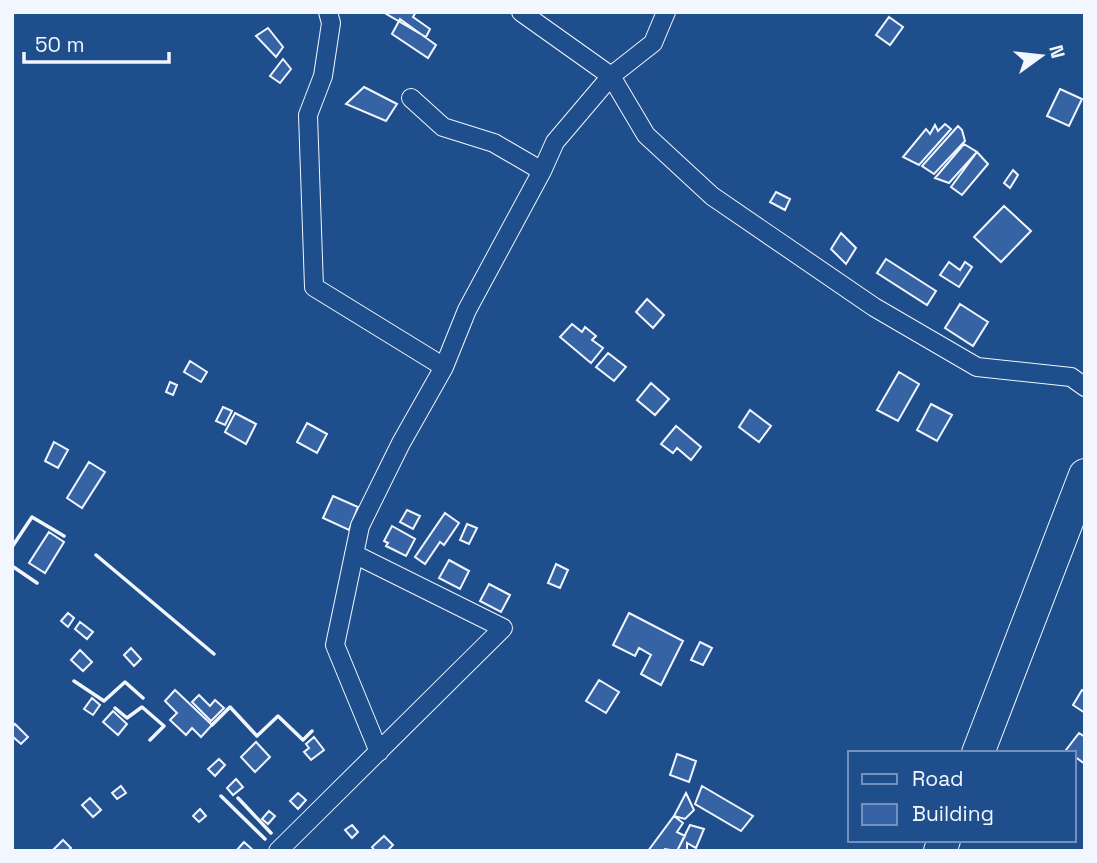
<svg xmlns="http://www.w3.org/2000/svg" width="1097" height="863" font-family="'Space Grotesk',sans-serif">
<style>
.building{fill:#3563a3;stroke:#f2f6ff;stroke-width:2}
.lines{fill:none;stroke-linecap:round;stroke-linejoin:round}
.street-casing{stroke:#f2f6ff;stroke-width:20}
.highway-casing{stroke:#f2f6ff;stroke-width:34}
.street{stroke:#1f4e8c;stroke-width:18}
.highway{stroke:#1f4e8c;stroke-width:32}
.wall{stroke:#f2f6ff;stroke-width:3.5}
</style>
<rect width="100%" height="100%" fill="#1f4e8c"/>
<path class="building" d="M383 12H416L413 17 430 29 426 37Z
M889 17 903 27 890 45 876 35Z
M400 19 436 45 428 58 392 34Z
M268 28 283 47 276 57 256 36Z
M283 59 291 69 280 83 270 76Z
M364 87 397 104 386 121 346 104Z
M1060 89 1082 99 1069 126 1047 116Z
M945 124 951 129 919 165 903 157 926 129 930 134 935 125 938 131Z
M958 126 962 130 965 141 934 174 922 166Z
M964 144 977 152 949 183 935 178Z
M977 152 988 164 962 195 951 187Z
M1013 170 1018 175 1010 188 1004 183Z
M776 192 790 199 785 210 770 202Z
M1004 206 1031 231 1001 262 974 237Z
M841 233 856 248 846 264 831 249Z
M886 259 936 291 927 305 877 273Z
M949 262 960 270 965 262 972 267 959 287 940 275Z
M647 299 664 315 653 328 636 312Z
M960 304 988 322 973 346 945 328Z
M572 324 582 332 585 327 596 336 592 340 603 348 591 363 560 337Z
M608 353 626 367 614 381 596 367Z
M190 361 207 372 201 382 184 372Z
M899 372 919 384 898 421 877 410Z
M170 382 177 385 173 395 166 392Z
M651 383 669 399 655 415 637 400Z
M931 404 952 415 937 441 917 430Z
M223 407 232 411 225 425 216 421Z
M750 410 771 426 759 442 739 427Z
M235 413 256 424 246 444 225 432Z
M307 423 327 434 317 453 297 442Z
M676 426 701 447 691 460 677 448 673 453 661 444Z
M54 442 68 450 58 468 45 461Z
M89 462 105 472 82 508 67 498Z
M333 496 358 507 349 530 323 518Z
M407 510 420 516 413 529 400 522Z
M445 513 459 523 444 545 440 542 425 564 415 557Z
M467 524 477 528 469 544 460 540Z
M392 526 415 539 406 556 386 546 388 543 384 541Z
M49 532 64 542 45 573 29 563Z
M449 560 469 571 460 589 439 578Z
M556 564 568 570 560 588 548 583Z
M489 584 510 595 501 612 480 601Z
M68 613 74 618 68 627 61 621Z
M629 613 683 641 661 685 641 674 651 655 639 648 635 656 613 645Z
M80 622 93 632 87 639 75 629Z
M700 642 712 648 703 665 691 660Z
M131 648 141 659 134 666 124 655Z
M80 650 92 662 83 671 71 660Z
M599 680 619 692 606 713 586 701Z
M175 690 212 725 201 737 192 728 186 735 170 720 177 713 165 701Z
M1082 690 1085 692V713L1073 705Z
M199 695 210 706 215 700 224 708 211 721 192 702Z
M92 698 100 705 93 715 84 709Z
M113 711 127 724 118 735 103 722Z
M15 724 28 737 21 744 12 736V727Z
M1079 733 1085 737V764L1074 756V753H1070L1066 750Z
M314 737 324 750 311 760 304 752 309 748 306 744Z
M256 742 270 757 255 772 241 757Z
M677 754 696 761 689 782 670 775Z
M219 759 225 765 215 776 208 769Z
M236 779 243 787 233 795 227 788Z
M121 786 126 793 117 799 112 793Z
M702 786 753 816 741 831 695 804Z
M298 793 306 800 298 809 290 801Z
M686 793 694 810 685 819 674 816Z
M90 798 101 810 93 817 82 805Z
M200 809 206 816 199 822 193 816Z
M269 811 275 816 268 824 262 819Z
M674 816 683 823 677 832 685 836 677 851 665 849 664 851H648Z
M352 825 358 832 352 838 345 830Z
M690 825 704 829 696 848 687 843V851H677Z
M384 836 393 845 387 851H375L372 847Z
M63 840 71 848 68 851H52Z
M244 842 254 851H236Z"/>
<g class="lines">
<g class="street-casing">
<path id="street" d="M328 12 331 23 323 76 308 115 314 287 444 367
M521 12 611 76 646 135 712 196 874 307 977 367 1071 377 1085 387
M411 98 443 127 494 143 542 171
M379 752 335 645 360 526 401 443 444 367 467 310 542 171 555 142 611 76 653 43 666 12
M278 851 503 628 354 554"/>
</g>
<g class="highway-casing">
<path id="highway" d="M978 753 1085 475
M940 851 944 840"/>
</g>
<use href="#street" class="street"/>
<use href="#highway" class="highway"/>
<path class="wall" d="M12 547 32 517 64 536
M96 555 214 654
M12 566 37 583
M74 681 104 701 125 682 143 698
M115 708 127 718 142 707 164 726 150 740
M212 725 230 707 257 736 278 716 303 740 312 731
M221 796 265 839
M238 798 271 833"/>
</g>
<rect width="1097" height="863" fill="none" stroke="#f2f6ff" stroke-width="28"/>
<rect x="848" y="751" width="228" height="91" fill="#1f4e8c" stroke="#7391ba" stroke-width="2"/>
<rect x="862" y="774" width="35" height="10" fill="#1f4e8c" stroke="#7391ba" stroke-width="2"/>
<text x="912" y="786" font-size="21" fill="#f2f6ff">Road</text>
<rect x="862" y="804" width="35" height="21" fill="#3563a3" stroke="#7391ba" stroke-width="2"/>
<text x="912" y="821" font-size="21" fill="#f2f6ff">Building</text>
<g transform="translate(1041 56) rotate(75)" stroke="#1f4e8c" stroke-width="5" paint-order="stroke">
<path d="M0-5L12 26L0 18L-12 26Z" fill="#f2f6ff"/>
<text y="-10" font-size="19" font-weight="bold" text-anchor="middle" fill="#f2f6ff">N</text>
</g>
<path d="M24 52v10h145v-10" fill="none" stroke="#f2f6ff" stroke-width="3.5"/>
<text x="35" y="52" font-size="21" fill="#f2f6ff" stroke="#1f4e8c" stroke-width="5" paint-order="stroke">50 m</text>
</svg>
